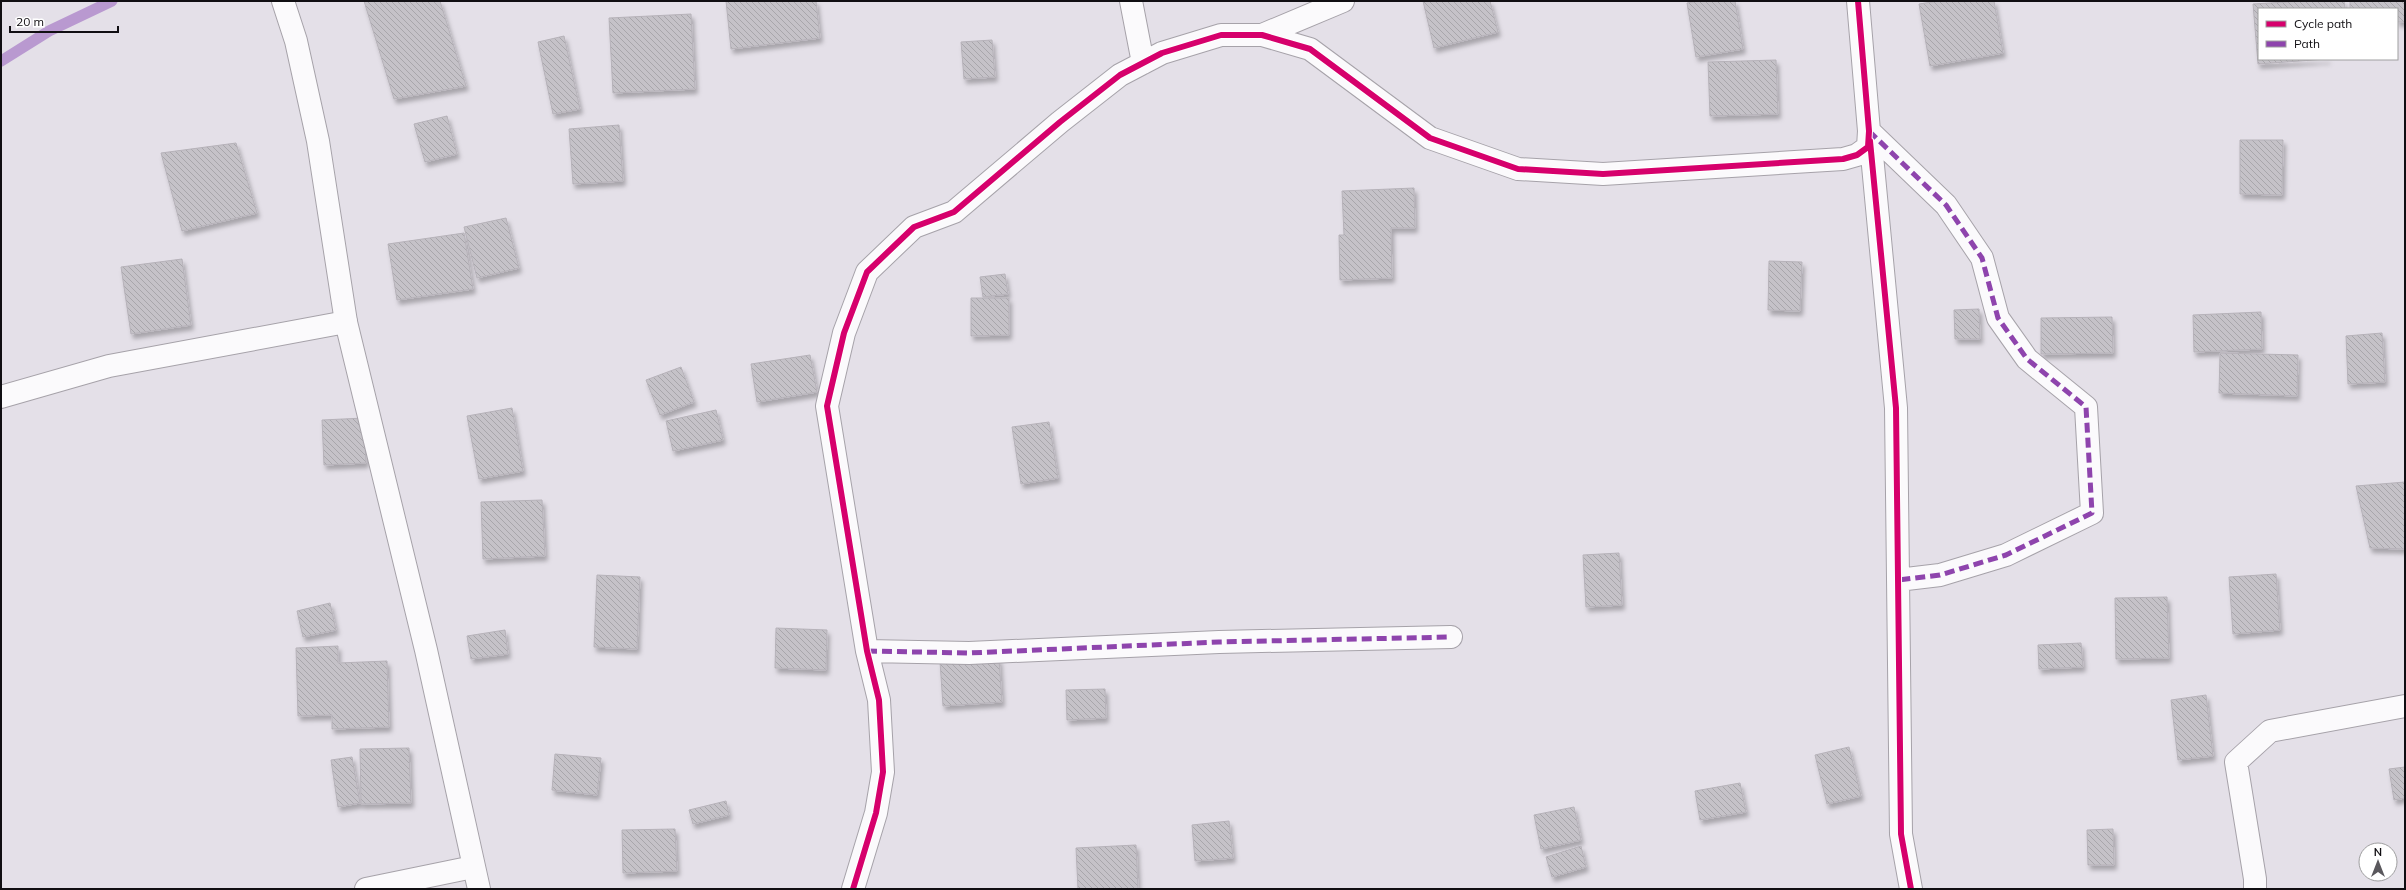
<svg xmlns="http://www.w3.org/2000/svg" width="2406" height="890" font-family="Mulish,sans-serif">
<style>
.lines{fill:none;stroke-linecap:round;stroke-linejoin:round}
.stream{stroke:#b999d0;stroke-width:11}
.building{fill:url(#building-back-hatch);stroke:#b6b2b9;filter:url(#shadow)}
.minor-casing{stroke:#a6a2a9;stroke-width:24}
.primary-casing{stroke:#a6a2a9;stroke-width:24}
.minor{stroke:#fbfafc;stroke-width:22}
.primary{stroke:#fbfafc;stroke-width:22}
.quiet{stroke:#8e44ad;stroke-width:5;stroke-dasharray:10 5;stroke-linecap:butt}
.cycleway-casing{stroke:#fff;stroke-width:8}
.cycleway{stroke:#d6006c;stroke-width:6}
</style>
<defs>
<pattern id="building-back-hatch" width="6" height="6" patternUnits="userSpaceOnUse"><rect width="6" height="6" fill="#c5c2c8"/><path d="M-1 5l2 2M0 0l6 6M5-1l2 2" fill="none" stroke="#a8a6ab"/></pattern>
<filter id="shadow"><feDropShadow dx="2.5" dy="4.5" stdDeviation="2" flood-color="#0004"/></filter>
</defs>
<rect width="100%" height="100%" fill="#e4e0e8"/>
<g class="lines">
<path class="stream" d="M1 61 49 31 112 1"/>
</g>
<path class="building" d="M364 1H440L466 86 394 99Z
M726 1H816L820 38 731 49Z
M1423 1H1490L1498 32 1434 48Z
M1698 1H1735L1743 49 1696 57 1687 3Z
M1938 1H1994L2003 53 1930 66 1919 4Z
M2302 1H2344L2345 9H2259V59H2328L2258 64 2253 4Z
M2350 1H2405V22H2397V9H2350Z
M691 14 695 89 613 93 609 18Z
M564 36 580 109 553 114 538 42Z
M992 40 995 77 964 79 961 42Z
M1776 60 1778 114 1710 116 1708 62Z
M447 116 457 154 425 162 414 124Z
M619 125 623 181 573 184 569 129Z
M2240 140H2283L2282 195 2240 194Z
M236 143 257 213 182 231 161 153Z
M1414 188 1415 228H1391L1392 278 1340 280 1339 235H1344L1342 191Z
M506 218 519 268 477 278 464 227Z
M464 233 473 289 397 300 388 244Z
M182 259 191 325 131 334 121 267Z
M1769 261 1802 262 1800 311 1768 310Z
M1005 274 1008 294 983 297 980 277Z
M971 298H1009V335L971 336Z
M1979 309 1980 339H1955L1954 310Z
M2261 312 2262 349 2194 352 2193 315Z
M2112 317 2113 353 2041 354V318Z
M2382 333 2385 382 2348 384 2346 336Z
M2220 353 2298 355 2297 396 2219 393Z
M810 355 817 392 757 402 751 364Z
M681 367 694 402 660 415 646 380Z
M512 408 523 471 479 479 467 416Z
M716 410 723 440 673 451 666 421Z
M364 418 366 463 324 465 322 420Z
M1049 422 1058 478 1021 484 1012 427Z
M2405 482V549L2370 548 2356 486Z
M542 500 545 556 483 559 481 502Z
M1619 553 1622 605 1586 607 1583 555Z
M2276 574 2280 630 2233 634 2229 577Z
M597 575 640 577 637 649 594 647Z
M2167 597 2169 658 2116 659 2115 598Z
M330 603 336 630 303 637 297 611Z
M776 628 827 630 826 670 775 668Z
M505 630 508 654 471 659 467 636Z
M2081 643 2083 667 2039 669 2038 645Z
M338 646V663L387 661 389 727 332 729V715L298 716 296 648Z
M999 659 1002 702 943 706 940 662Z
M1105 689 1106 718 1067 720 1066 690Z
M2206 695 2213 756 2178 760 2171 700Z
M1849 747 1861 796 1827 804 1815 755Z
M409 748 411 803 361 804 360 749Z
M555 754 601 758 597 795 552 790Z
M352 757 360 803 338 807 331 760Z
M2405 767V798L2394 800 2389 769Z
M1740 783 1746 812 1700 820 1695 791Z
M726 801 729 815 693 824 689 810Z
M1574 807 1581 840 1541 849 1534 815Z
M1229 821 1233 858 1195 861 1192 825Z
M675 829 677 871 623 873 622 830Z
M2113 829 2114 865H2088L2087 830Z
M1136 845 1138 889H1078L1076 848Z
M1581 846 1586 867 1552 877 1546 857Z"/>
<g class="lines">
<g class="minor-casing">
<path id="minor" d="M1131 1 1143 63
M1262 35 1343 1
M1869 131 1946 205 1982 258 1998 318 2027 359 2086 407 2092 513 2006 555 1940 575 1898 580
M1870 134 1896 408 1901 834 1911 889
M1 397 109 366 346 322
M867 651 969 653 1219 642 1451 637
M366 889 473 867
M853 889 876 813 883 772 879 700 867 651 827 406 844 333 867 272 914 227 954 212 1060 122 1120 75 1162 53 1221 35H1262L1310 49 1430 138 1518 169 1603 174 1843 159 1857 155 1868 147 1869 131 1858 1
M2255 889V879L2236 762 2270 731 2405 706"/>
</g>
<g class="primary-casing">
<path id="primary" d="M283 1 296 41 318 141 346 322 426 650 479 889"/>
</g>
<use href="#minor" class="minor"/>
<use href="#primary" class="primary"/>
<path class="quiet" d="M1869 131 1946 205 1982 258 1998 318 2027 359 2086 407 2092 513 2006 555 1940 575 1898 580
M867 651 969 653 1219 642 1451 637"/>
<g class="cycleway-casing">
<path id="cycleway" d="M1870 141 1896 408 1901 834 1911 889
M853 889 876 813 883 772 879 700 867 651 827 406 844 333 867 272 914 227 954 212 1060 122 1120 75 1162 53 1221 35H1262L1310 49 1430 138 1518 169 1603 174 1843 159 1857 155 1868 147 1869 131 1858 1"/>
</g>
<use href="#cycleway" class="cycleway"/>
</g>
<rect width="2406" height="890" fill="none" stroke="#100e12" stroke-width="4"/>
<rect x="2258" y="8" width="140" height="52" fill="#ffffff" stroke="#9f9fa0"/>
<rect x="2266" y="21" width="20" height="6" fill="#d6006c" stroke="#9f9fa0"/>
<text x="2294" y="28" font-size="12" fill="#100e12">Cycle path</text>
<rect x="2266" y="41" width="20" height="6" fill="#8e44ad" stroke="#9f9fa0"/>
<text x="2294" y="48" font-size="12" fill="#100e12">Path</text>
<g transform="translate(2378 862)"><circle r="19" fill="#ffffff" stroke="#9f9fa0"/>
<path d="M0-3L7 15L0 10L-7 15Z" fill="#5a585d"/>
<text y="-6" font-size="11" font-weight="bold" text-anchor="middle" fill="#100e12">N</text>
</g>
<path d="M10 26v6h108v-6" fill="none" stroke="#100e12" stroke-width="2"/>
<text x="16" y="26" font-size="12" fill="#100e12" stroke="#ffffff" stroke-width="3" paint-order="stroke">20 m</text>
</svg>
